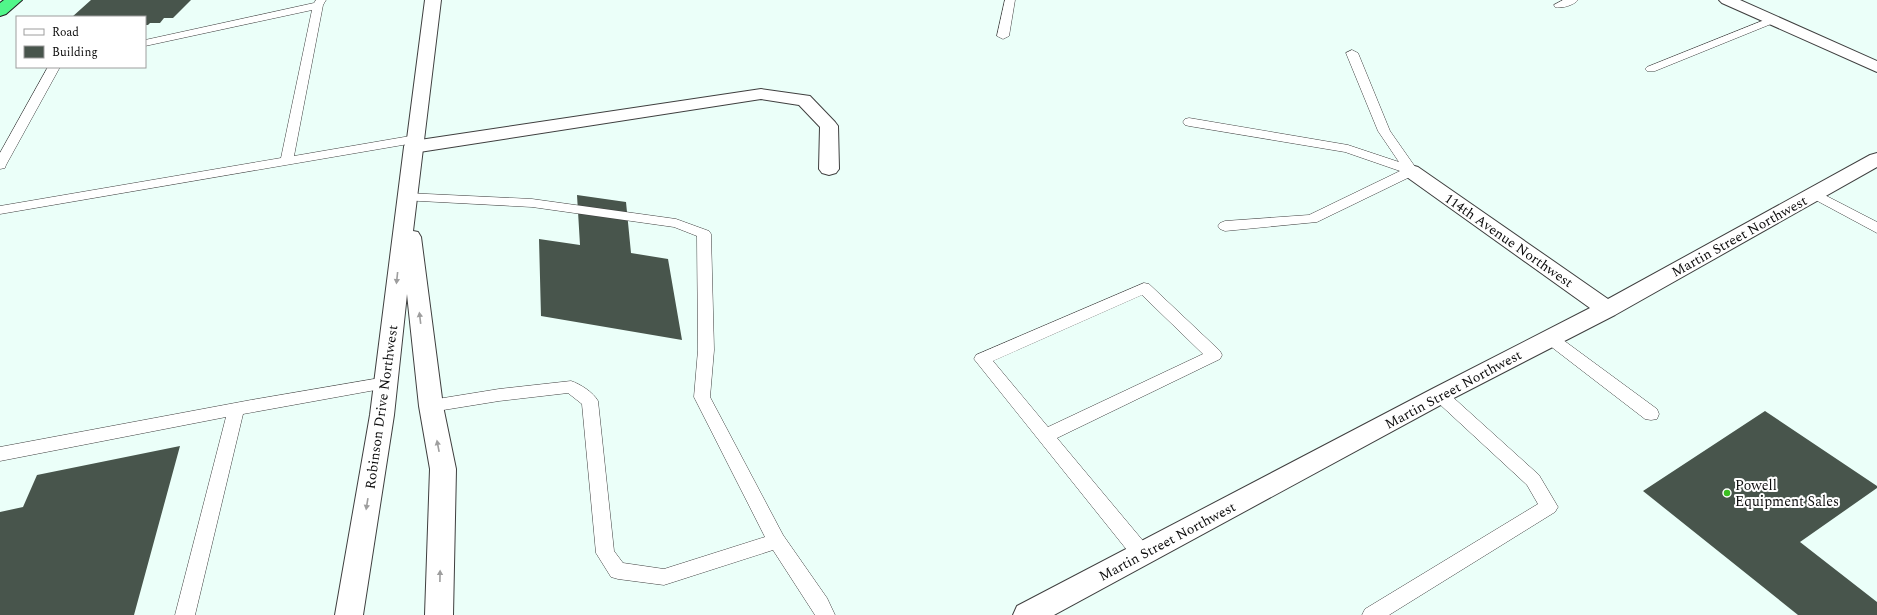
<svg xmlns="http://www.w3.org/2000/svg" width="1877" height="615" font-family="Spectral,serif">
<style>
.building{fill:#48554c}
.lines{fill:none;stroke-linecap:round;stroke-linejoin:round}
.service-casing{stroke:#3f3f3f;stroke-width:1}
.minor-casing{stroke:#3f3f3f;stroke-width:2}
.tertiary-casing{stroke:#3f3f3f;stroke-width:2}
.motorway-casing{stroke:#1d1d1d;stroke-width:2}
.service{fill:#fff;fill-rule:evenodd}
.minor{fill:#fff;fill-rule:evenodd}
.tertiary{fill:#fff;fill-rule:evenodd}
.motorway{fill:#51f78a;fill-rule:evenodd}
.oneway{fill:#9e9e9e}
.poi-dot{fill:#3bbe22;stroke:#fff;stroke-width:1.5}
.labels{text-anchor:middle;stroke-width:4;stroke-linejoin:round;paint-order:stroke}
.street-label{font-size:14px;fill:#0c0c0c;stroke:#fff}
.poi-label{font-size:14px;fill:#0c0c0c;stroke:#fff;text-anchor:start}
</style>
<rect width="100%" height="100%" fill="#ebfff9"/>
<path class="building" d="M91 0H191L173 18H164L160 23H150L148 25H145V17H72Z
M577 195 626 202 631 253 668 259 682 340 541 316 539 239 580 245Z
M1765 411 1877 486V488L1800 542 1877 602V615H1798L1643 491Z
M180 446 134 615H0V512L23 507 37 475Z"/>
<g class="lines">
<g class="service-casing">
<path id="service" d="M316 0H326L323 5 294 156 416 135 420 136 422 139 420 142 0 214V206L281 158 312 10 145 46V40L314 3Z
M1005 0H1015L1009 36 1003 39 997 36Z
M1563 0H1578C1574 5 1562 9 1555 7L1554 5Z
M1772 17 1777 20 1776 22 1655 71H1647L1645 69 1647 67Z
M1352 50 1358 53 1390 131 1418 171 1416 174 1317 222 1225 231 1220 229 1218 226 1220 223 1225 221 1309 215 1400 171 1345 152 1189 126 1185 125 1183 122 1185 119 1189 118 1348 145 1399 162 1378 131 1346 53Z
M48 67H60L6 165 5 168 0 169V153Z
M1815 190 1877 222V233L1810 197 1808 194 1810 191Z
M406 193 532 199 676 219 709 231 711 234 714 350 710 397 783 535 827 598 835 615H815L773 550 664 585 618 579 611 577 596 553 582 404 568 393 499 401 431 412 425 410 423 406 425 402 431 400 499 389 571 381C580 384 593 392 598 401L614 551 623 563 664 569 765 537 694 397 698 350 697 236 674 227 532 207 401 200 399 197 401 194Z
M1144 283 1149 284 1220 351 1222 355 1220 359 1057 438 1149 548 1151 554 1149 560 1142 562 1135 560 974 359 976 355ZM1142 295 1203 354 1048 427 993 361Z
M1550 332 1555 334 1657 409 1659 414 1657 419 1651 420 1645 419 1545 342 1542 338 1545 334Z
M386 377 392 379 394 383 392 387 243 414 195 615H175L226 417 0 461V447L251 400Z
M1440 389 1446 391 1539 475 1558 507 1555 512 1389 615H1362L1365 609 1538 504 1527 485 1434 399 1432 395 1434 391Z"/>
</g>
<g class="minor-casing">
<path id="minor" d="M1719 0H1740L1877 61V72L1722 3Z
M761 89 810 96 835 122 838 126 839 169 836 173 829 175 822 173 819 169 820 127 799 105 761 99 413 153 406 151 404 147 406 143 413 141Z
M1877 153V167L1615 315 1448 401 1054 615H1013L1017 606 1432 389 1590 308 1404 175 1401 171 1404 167 1411 165 1418 167 1608 299 1870 155Z"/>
</g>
<g class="tertiary-casing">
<path id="tertiary" d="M425 0H441L413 231 418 232 421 237 443 406 456 469 453 615H425L430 469 419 406 407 294 394 415 363 615H335L370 415 404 147 407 139Z"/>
</g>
<g class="motorway-casing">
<path id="motorway" d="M4 0H22L6 14 0 16V3Z"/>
</g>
<use href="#service" class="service"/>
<use href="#minor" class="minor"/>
<use href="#tertiary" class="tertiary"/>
<use href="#motorway" class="motorway"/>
</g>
<defs><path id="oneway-solid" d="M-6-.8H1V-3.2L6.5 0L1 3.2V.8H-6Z"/></defs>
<g class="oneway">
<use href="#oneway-solid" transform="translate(397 278) rotate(96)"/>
<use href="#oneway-solid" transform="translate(420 318) rotate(-97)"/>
<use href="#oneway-solid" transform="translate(438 446) rotate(-101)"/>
<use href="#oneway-solid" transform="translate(367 504) rotate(99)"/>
<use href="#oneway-solid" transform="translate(440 576) rotate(-89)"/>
</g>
<circle class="poi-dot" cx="1727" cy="493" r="4"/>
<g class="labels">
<g class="street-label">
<text transform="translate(1739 236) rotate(-29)" y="5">Martin Street Northwest</text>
<text transform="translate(1509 240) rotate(35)" y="5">114th Avenue Northwest</text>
<text transform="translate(1453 389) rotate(-28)" y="5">Martin Street Northwest</text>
<text transform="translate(381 407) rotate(-82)" y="5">Robinson Drive Northwest</text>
<text transform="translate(1167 541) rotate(-28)" y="5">Martin Street Northwest</text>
</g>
<g class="poi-label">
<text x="1735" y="490">Powell<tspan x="1735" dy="16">Equipment Sales</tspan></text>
</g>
</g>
<rect x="16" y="16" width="130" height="52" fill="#ffffff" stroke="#9e9e9e"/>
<rect x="24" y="29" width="20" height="6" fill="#ffffff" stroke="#9e9e9e"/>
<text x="52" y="36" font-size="12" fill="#0c0c0c">Road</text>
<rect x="24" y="46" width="20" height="12" fill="#48554c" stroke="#9e9e9e"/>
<text x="52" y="56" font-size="12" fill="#0c0c0c">Building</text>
</svg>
